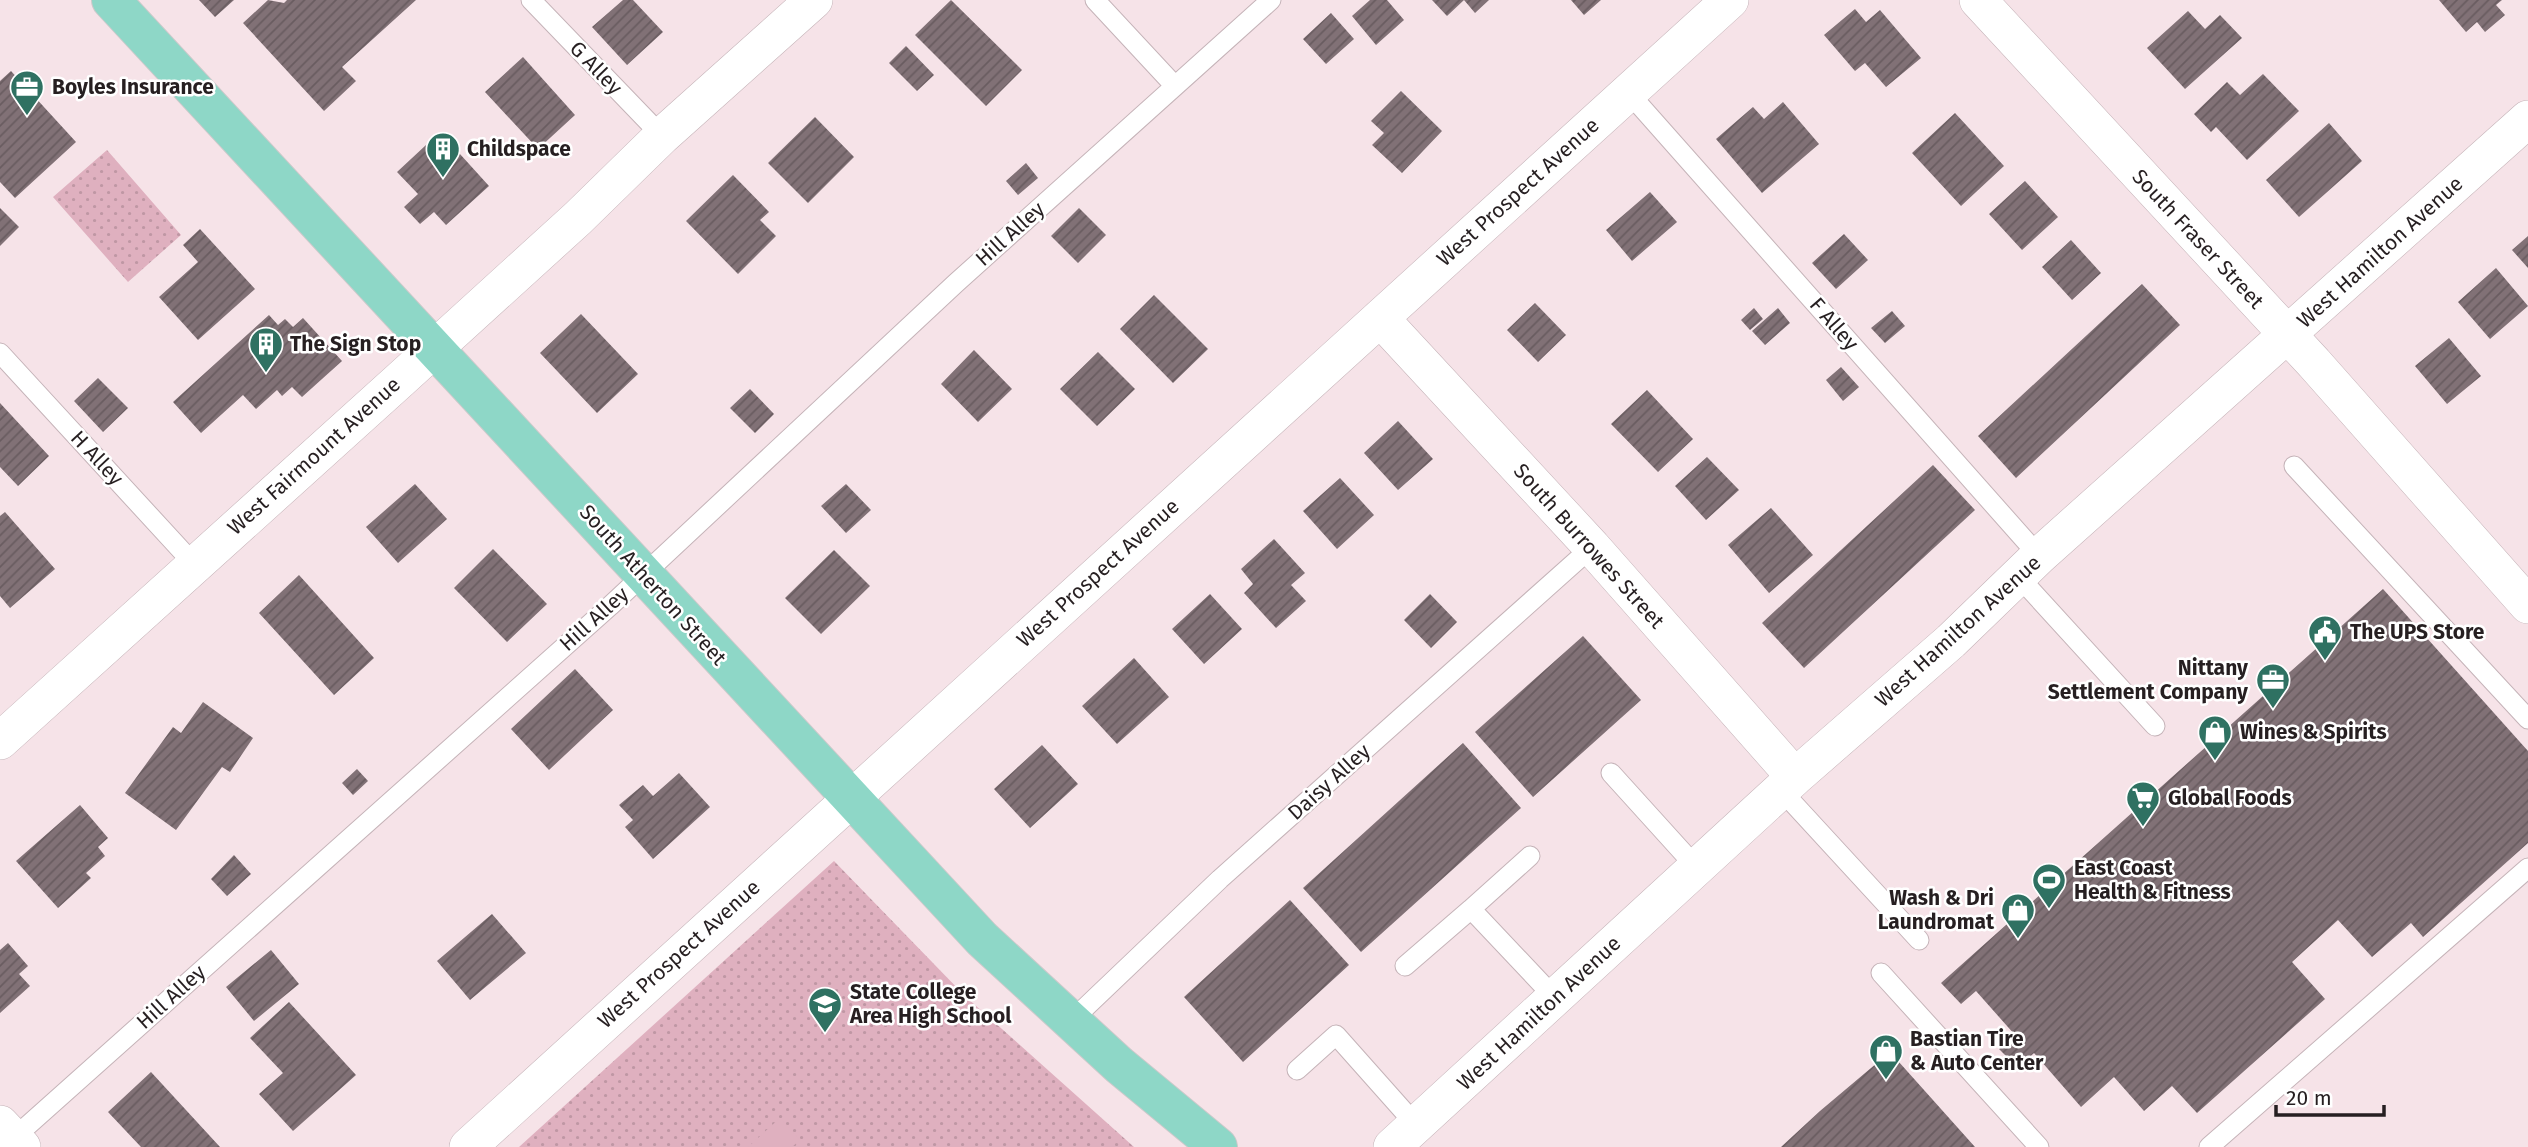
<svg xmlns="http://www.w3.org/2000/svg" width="2528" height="1147" font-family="'Fira Sans',sans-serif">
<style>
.park{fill:url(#park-dots)}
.pitch{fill:#dfb0bf}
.building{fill:url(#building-hatch)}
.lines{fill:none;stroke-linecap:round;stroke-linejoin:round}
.lane-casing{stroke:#c5b3b8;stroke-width:21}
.street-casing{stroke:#c5b3b8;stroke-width:38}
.primary-casing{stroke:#cbc9ca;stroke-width:40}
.lane{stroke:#fff;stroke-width:19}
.street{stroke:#fff;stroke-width:37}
.primary{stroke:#8ed7c7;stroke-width:38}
.labels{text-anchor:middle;stroke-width:5;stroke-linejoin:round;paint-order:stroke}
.street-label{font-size:21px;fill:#261f21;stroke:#fff}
.poi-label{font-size:21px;font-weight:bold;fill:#261f21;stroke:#fff;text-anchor:start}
</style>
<defs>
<pattern id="park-dots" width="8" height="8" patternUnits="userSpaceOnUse" patternTransform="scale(1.75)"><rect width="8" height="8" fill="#dfb0bf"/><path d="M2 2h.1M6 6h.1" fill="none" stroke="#bf97a4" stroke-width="1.8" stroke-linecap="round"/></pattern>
<pattern id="building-hatch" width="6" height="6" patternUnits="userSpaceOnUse" patternTransform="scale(1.75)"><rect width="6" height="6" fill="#817176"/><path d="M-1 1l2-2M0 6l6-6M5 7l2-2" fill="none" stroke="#695c60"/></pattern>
</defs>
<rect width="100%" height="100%" fill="#f6e3e8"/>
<path class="park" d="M107 150 181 235 128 282 53 197Z
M834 861 965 996 1134 1147H519Z"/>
<path class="pitch" d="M780 1118 800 1140 792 1147H748Z"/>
<path class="building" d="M199 0H234L215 17Z
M268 0 284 3 287 0H416L342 67 356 81 324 111 243 23Z
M623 0H633L663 32 627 65 592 27Z
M951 0 1022 70 986 106 915 35Z
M1370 0H1387L1404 20 1376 45 1352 16Z
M1432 0H1489L1475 13 1464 0 1447 16Z
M1571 0H1601L1584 15Z
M2439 0H2502L2496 5 2505 15 2485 32 2477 22 2466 32Z
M1855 9 1866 22 1880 10 1921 58 1886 87 1865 63 1855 71 1824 35Z
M2188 11 2205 29 2220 15 2242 38 2185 89 2147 48Z
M1331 13 1354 39 1326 64 1303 39Z
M906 46 934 75 917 91 889 63Z
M523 57 575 115 538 149 485 92Z
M11 71 76 142 15 198 0 182V81Z
M2263 74 2299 111 2247 160 2216 127 2211 132 2194 114 2227 82 2240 95Z
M1401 91 1442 131 1402 173 1372 145 1384 133 1371 121Z
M1783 102 1819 144 1762 193 1716 139 1753 107 1764 119Z
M1955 113 2004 166 1961 206 1912 153Z
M815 117 854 157 808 203 768 163Z
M2329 123 2362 161 2299 217 2266 180Z
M440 132 489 186 446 225 434 212 420 224 404 207 418 194 397 172Z
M1026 163 1038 178 1018 195 1006 181Z
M733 175 769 212 760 220 776 236 738 274 686 221Z
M2025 181 2058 217 2022 250 1989 214Z
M1650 192 1677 222 1632 261 1606 230Z
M0 208 19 227 0 246Z
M1079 208 1106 235 1078 263 1051 236Z
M200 229 255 289 198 340 159 297 198 262 183 245Z
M1844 234 1868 260 1836 289 1812 263Z
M2528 236V268L2512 250Z
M2071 240 2101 273 2072 300 2042 267Z
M2496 268 2528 306 2490 339 2458 302Z
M2142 284 2180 325 2016 478 1978 436Z
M1154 295 1208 349 1173 383 1120 329Z
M1535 303 1566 335 1538 362 1507 330Z
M1754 308 1763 319 1750 330 1741 320Z
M1778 308 1790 323 1765 345 1752 331Z
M1892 311 1905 326 1885 343 1871 328Z
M581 314 638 374 597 413 540 353Z
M269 315 278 325 285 319 293 327 303 318 342 361 302 397 292 387 282 396 277 390 256 409 243 395 201 433 173 402Z
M2449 338 2481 376 2447 404 2415 366Z
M974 350 1012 389 978 422 941 384Z
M1098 352 1135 389 1097 426 1060 389Z
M1841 367 1859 387 1843 401 1826 380Z
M98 378 128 408 103 432 74 401Z
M750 389 774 414 755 433 730 408Z
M1647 390 1693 439 1658 472 1611 424Z
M0 403 49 456 18 486 0 467Z
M1398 421 1433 459 1398 490 1364 453Z
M1707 457 1739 490 1706 520 1675 486Z
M1933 465 1975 510 1804 668 1762 623Z
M1340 478 1374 515 1337 549 1303 511Z
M415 484 447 519 398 563 366 527Z
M846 484 871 510 846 533 821 506Z
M1771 508 1813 555 1769 593 1728 545Z
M5 512 55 569 10 608 0 596V516Z
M1274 539 1305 573 1291 585 1306 601 1276 628 1244 593 1253 584 1241 569Z
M493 549 547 604 507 642 454 588Z
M834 550 870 586 821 634 785 598Z
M299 575 374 658 334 695 259 613Z
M2383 589 2528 751V843L2423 937 2411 923 2372 957 2338 920 2292 962 2325 999 2197 1113 2172 1086 2144 1111 2114 1077 2081 1107 2034 1053 2018 1068 1999 1049 2015 1035 1976 991 1961 1004 1941 983Z
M1210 594 1242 629 1204 664 1172 629Z
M1430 594 1457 622 1431 648 1404 620Z
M1583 636 1641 700 1533 797 1475 732Z
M1134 658 1169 697 1117 744 1082 706Z
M575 669 613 710 549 770 511 729Z
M203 702 253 738 230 772 222 767 176 830 125 793 173 727 181 733Z
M1463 743 1521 808 1361 952 1303 888Z
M1042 745 1078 784 1030 828 994 789Z
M357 769 368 781 353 795 342 783Z
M679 773 710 807 653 859 625 827 633 820 619 805 643 785 653 796Z
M80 805 108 838 98 847 105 856 86 873 91 878 58 908 16 861Z
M234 855 251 874 227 896 211 879Z
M1290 900 1349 965 1243 1062 1184 997Z
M492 914 526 953 470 1000 437 961Z
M8 943 28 966 19 974 30 986 0 1013V950Z
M271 950 299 984 254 1021 226 987Z
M289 1002 356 1075 293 1131 259 1094 283 1073 250 1038Z
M1890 1052 1975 1147H1781L1820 1111Z
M151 1072 220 1147H141L108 1112Z"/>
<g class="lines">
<g class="lane-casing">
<path id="lane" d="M531 0 662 136
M1095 0 1174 85
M1628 92 2039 556
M0 353 193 563
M2294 466 2528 719
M2018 576 2155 726
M1611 773 1697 868
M1781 790 1919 940
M1530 856 1471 909 1555 998
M1405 966 1471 909
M1881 973 2039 1147
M1070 1022 1220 879 1592 547
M1297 1070 1336 1035 1416 1125
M8 1143 610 606 956 283 1271 0
M2209 1147 2528 868"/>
</g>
<g class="street-casing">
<path id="street" d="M1978 0 2314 363 2528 605
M1380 318 1592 547 1795 777
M0 741 401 379 578 218 662 136 814 0
M0 1124 22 1147
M468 1147 1730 0
M1392 1147 1795 777 1951 641 2039 556 2528 119"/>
</g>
<g class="primary-casing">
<path id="primary" d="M111 0 982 939 1119 1065 1218 1147"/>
</g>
<use href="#lane" class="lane"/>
<use href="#street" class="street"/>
<use href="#primary" class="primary"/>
</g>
<defs>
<g id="office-pin" transform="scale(1.75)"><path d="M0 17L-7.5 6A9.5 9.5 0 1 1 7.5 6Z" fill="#2f7162" stroke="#fff"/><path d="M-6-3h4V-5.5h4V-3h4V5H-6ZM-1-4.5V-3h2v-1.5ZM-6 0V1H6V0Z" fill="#fff"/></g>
<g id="building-pin" transform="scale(1.75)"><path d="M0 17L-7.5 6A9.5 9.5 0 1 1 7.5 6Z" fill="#2f7162" stroke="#fff"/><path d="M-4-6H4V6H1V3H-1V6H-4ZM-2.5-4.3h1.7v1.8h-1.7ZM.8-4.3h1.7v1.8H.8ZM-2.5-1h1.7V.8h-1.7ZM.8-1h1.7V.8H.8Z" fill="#fff"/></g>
<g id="civic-pin" transform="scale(1.75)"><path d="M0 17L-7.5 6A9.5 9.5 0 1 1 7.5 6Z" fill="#2f7162" stroke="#fff"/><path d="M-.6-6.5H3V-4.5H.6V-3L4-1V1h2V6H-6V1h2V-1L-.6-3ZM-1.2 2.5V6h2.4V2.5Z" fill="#fff"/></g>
<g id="shop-pin" transform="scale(1.75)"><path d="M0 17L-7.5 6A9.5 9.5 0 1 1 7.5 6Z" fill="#2f7162" stroke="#fff"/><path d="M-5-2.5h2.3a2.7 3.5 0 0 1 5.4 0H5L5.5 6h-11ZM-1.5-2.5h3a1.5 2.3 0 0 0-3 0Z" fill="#fff"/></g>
<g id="supermarket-pin" transform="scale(1.75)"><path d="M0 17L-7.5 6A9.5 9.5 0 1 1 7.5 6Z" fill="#2f7162" stroke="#fff"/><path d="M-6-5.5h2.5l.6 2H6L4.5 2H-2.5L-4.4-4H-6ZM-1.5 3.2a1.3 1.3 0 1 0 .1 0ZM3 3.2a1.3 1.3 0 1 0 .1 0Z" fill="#fff"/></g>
<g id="stadium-pin" transform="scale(1.75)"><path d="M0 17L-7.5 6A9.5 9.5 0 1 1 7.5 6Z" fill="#2f7162" stroke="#fff"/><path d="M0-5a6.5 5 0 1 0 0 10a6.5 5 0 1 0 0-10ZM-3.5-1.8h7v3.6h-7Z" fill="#fff"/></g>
<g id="school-pin" transform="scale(1.75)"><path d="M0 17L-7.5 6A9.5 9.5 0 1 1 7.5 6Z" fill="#2f7162" stroke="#fff"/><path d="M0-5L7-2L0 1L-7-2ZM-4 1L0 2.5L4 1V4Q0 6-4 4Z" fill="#fff"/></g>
</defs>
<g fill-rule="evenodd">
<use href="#office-pin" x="27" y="87"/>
<use href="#building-pin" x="443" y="149"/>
<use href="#building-pin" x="266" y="344"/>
<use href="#civic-pin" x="2325" y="632"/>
<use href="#office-pin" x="2273" y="680"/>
<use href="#shop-pin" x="2215" y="732"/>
<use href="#supermarket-pin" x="2143" y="798"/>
<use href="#stadium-pin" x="2049" y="880"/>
<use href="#shop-pin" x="2018" y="910"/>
<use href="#school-pin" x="825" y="1004"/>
<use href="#shop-pin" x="1886" y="1051"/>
</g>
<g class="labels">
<g class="street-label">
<text transform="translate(596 68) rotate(46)" y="7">G Alley</text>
<text transform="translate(1518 192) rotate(-42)" y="7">West Prospect Avenue</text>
<text transform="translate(1010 234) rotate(-42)" y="7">Hill Alley</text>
<text transform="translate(2198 239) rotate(47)" y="7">South Fraser Street</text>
<text transform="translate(2380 252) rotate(-42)" y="7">West Hamilton Avenue</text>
<text transform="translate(1834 324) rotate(49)" y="7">F Alley</text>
<text transform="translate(314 456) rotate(-42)" y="7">West Fairmount Avenue</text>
<text transform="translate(97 458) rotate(47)" y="7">H Alley</text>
<text transform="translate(1589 546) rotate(48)" y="7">South Burrowes Street</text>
<text transform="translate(1098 573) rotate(-42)" y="7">West Prospect Avenue</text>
<text transform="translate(653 585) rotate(48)" y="7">South Atherton Street</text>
<text transform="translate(594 619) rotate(-42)" y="7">Hill Alley</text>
<text transform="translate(1958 631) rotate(-42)" y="7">West Hamilton Avenue</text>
<text transform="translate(1329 782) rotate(-42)" y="7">Daisy Alley</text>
<text transform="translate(679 954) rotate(-42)" y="7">West Prospect Avenue</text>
<text transform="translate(171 997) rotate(-42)" y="7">Hill Alley</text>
<text transform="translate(1539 1013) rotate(-43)" y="7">West Hamilton Avenue</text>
</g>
<g class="poi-label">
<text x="52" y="94">Boyles Insurance</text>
<text x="467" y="156">Childspace</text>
<text x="290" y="351">The Sign Stop</text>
<text x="2350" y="639">The UPS Store</text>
<text x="2248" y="675" text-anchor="end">Nittany<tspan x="2248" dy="24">Settlement Company</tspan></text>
<text x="2240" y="739">Wines &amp; Spirits</text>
<text x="2168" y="805">Global Foods</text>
<text x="2074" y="875">East Coast<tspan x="2074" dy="24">Health &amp; Fitness</tspan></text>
<text x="1994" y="905" text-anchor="end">Wash &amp; Dri<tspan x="1994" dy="24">Laundromat</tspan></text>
<text x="850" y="999">State College<tspan x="850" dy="24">Area High School</tspan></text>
<text x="1910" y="1046">Bastian Tire<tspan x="1910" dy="24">&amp; Auto Center</tspan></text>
</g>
</g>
<path d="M2276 1105v10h108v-10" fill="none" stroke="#261f21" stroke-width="3.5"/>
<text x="2286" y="1105" font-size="21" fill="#261f21" stroke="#ffffff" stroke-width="5" paint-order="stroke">20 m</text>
</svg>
